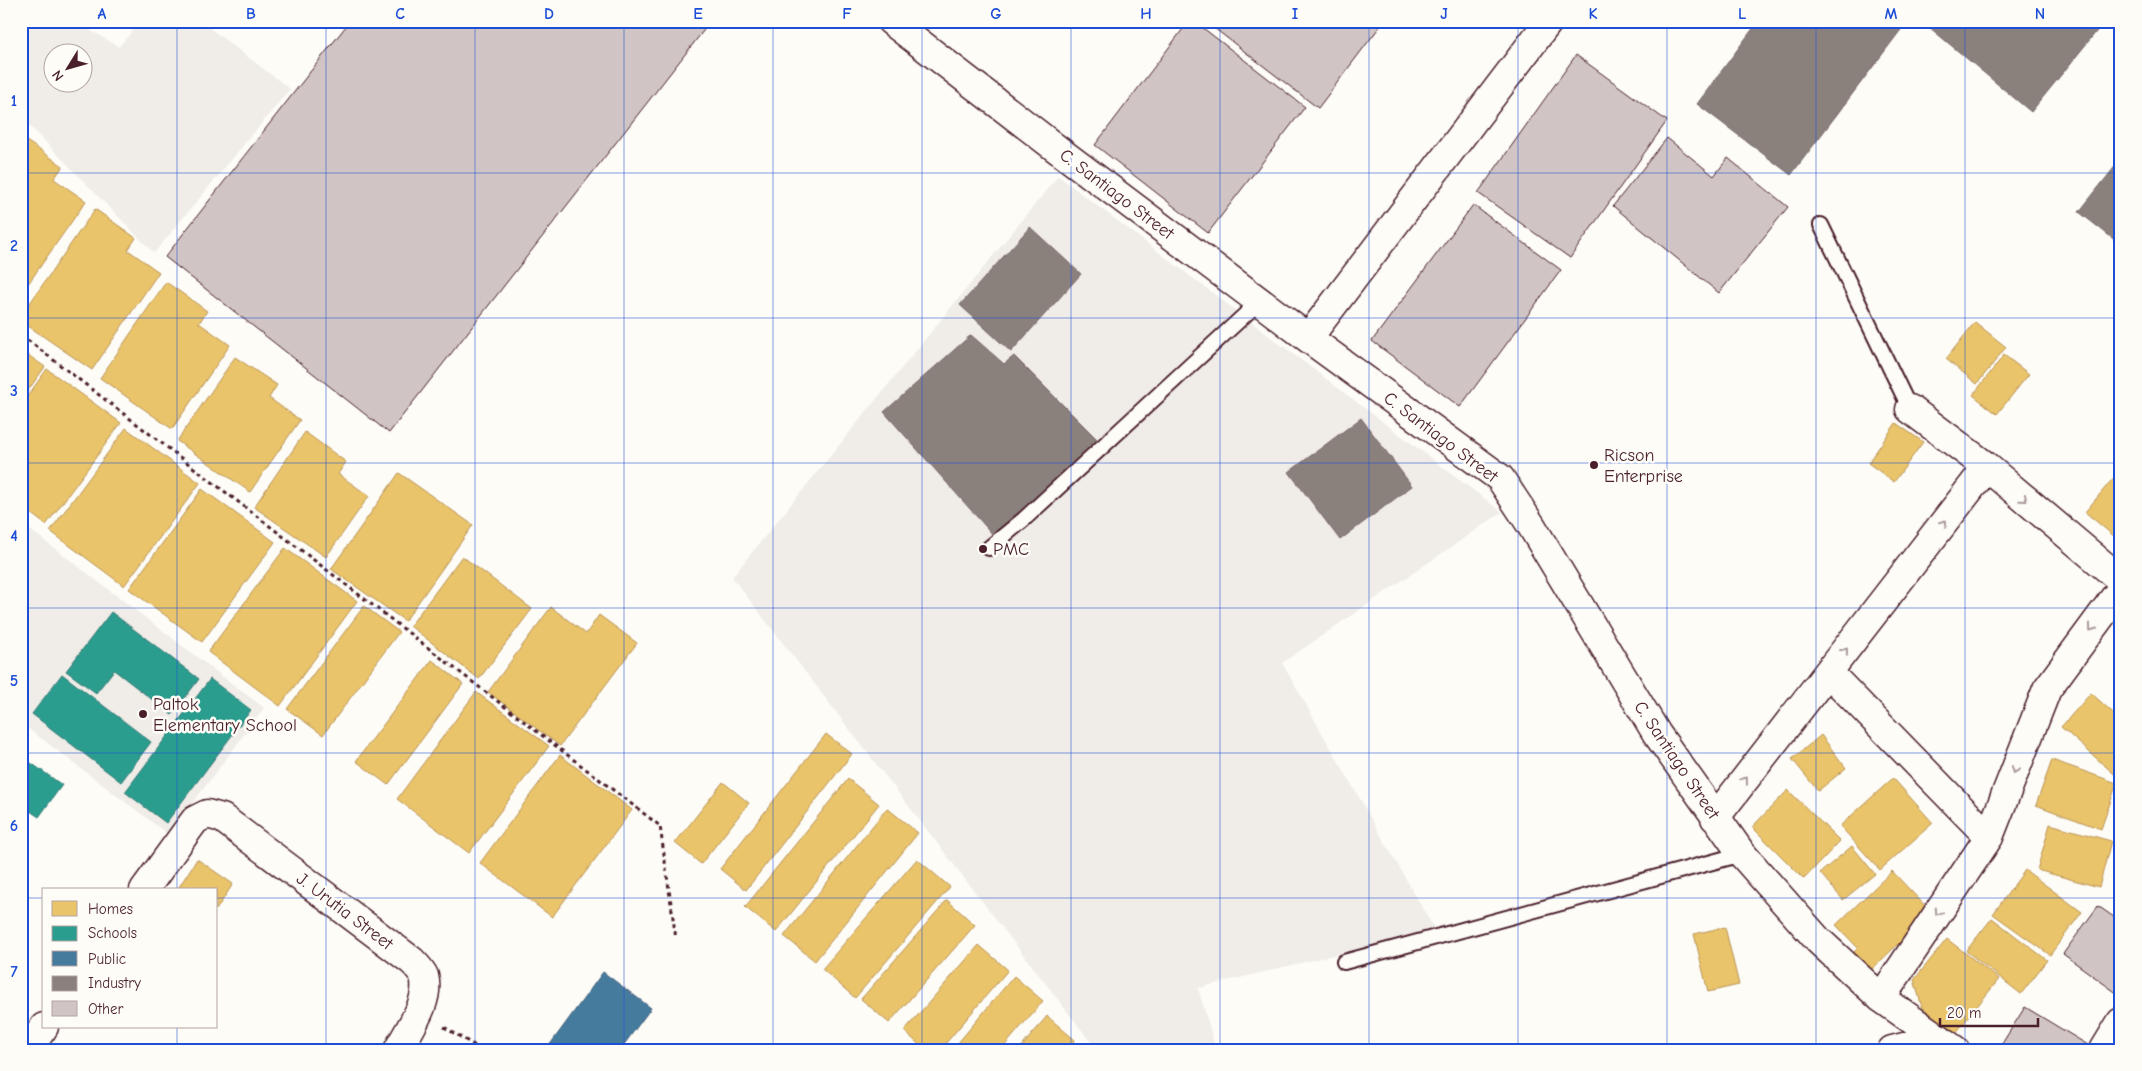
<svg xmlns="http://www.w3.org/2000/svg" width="2142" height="1071" font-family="'Comic Neue',sans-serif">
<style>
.built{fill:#f0ece8;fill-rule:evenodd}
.homes{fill:#e9c46a;stroke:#b99257}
.schools{fill:#2a9d8f;stroke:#347771}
.public{fill:#457b9d;stroke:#465f7b}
.industry{fill:#8a817c;stroke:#776464}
.building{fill:#d0c5c4;stroke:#4a1f2b}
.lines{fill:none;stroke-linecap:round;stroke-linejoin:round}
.lane-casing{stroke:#4a1f2b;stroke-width:18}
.street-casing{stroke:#4a1f2b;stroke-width:31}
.path{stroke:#4a1f2b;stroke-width:3;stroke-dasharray:4 4;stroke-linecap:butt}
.lane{stroke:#fdfcf7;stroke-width:14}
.street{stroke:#fdfcf7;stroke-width:28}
.oneway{stroke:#ac999b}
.grid{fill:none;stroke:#1d4ed8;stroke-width:1;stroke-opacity:0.55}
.poi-dot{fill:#4a1f2b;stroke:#fdfcf7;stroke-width:2}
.labels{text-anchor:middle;stroke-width:5;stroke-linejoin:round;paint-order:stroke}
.street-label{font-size:18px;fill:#4a1f2b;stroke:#fdfcf7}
.poi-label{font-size:18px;fill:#4a1f2b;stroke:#fdfcf7;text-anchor:start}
.neatline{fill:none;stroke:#1d4ed8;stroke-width:2}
.grid-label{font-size:16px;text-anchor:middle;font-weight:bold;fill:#1d4ed8}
</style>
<rect width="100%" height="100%" fill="#fdfcf7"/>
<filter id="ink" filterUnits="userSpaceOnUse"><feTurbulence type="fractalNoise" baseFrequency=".02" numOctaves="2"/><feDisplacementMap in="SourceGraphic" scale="10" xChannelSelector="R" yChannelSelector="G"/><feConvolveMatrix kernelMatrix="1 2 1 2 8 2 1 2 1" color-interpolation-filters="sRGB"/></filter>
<g filter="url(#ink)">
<path class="built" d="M21 21H74L119 47 140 21H200L290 89 154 253 21 117ZM52 52H82V82H52Z
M1058 176 1502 512 1282 663 1435 930 1198 988 1216 1050H1097L732 577Z
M21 523 264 708 169 835 21 723Z"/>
<path class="homes" d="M22 138 63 166 54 179 86 201 21 294Z
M95 209 136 238 128 250 159 272 92 370 21 321V316Z
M166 282 207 311 199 323 230 345 172 429 100 378Z
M1975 322 2006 347 1977 384 1946 359Z
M21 350 45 367 21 400Z
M2004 355 2029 374 1997 414 1973 395Z
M235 357 277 385 269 398 300 420 250 492 177 441Z
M47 369 121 423 46 525 21 506V405Z
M1896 423 1923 442 1894 482 1868 463Z
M126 428 200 483 124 586 50 531Z
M305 432 346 462 338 474 369 496 326 557 254 507Z
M2121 469V542L2085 512Z
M399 473 473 525 405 621 331 569Z
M202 489 275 542 202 642 129 589Z
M285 548 357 601 280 706 208 652Z
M462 556 532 609 479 679 410 626Z
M364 606 399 632 323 735 287 709Z
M551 607 586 634 599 615 637 643 560 746 488 692Z
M432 660 463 684 388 785 356 761Z
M476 692 549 746 469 853 397 799Z
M2091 693 2121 720V780L2061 727Z
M826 734 852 754 746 890 720 869Z
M1821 735 1846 768 1818 791 1792 759Z
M560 755 632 810 552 917 480 863Z
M2052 760 2117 783 2101 829 2036 805Z
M1893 778 1933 823 1880 870 1840 826Z
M848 779 879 804 776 932 745 907Z
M723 782 749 803 701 864 675 843Z
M1788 790 1840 841 1804 879 1752 827Z
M887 808 918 833 815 961 784 936Z
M2050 824 2111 841 2099 887 2037 870Z
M1852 846 1875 874 1843 900 1820 873Z
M197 859 233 884 216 910V890H177Z
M917 859 950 887 855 998 822 969Z
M2025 870 2082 912 2050 955 1993 914Z
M1892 871 1931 912 1866 975 1849 957 1858 948 1836 925Z
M947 900 975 925 889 1023 861 999Z
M1992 918 2047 960 2021 994 1966 951Z
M1725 927 1739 985 1708 992 1694 934Z
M1947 939 1999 979 1955 1034 1922 1007 1914 980Z
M979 945 1008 970 940 1050H925L904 1031Z
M1014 976 1043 1001 1001 1050H952Z
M1047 1016 1075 1040 1067 1050H1019Z"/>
<path class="schools" d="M111 612 199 679 172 715 114 670 96 693 66 671Z
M62 674 151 742 121 782 32 714Z
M210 679 251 710 166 823 125 792Z
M24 758 62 785 39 817 21 805V761Z"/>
<path class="public" d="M603 972 651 1008 620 1050H546Z"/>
<path class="industry" d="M1755 21H1896L1903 27 1791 175 1697 104 1757 23Z
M1924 21H2105L2031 112 1923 22Z
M2121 159V245L2079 212Z
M1030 227 1081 274 1011 352 960 305Z
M971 335 1004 364 1014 356 1100 442 994 536 884 412Z
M1361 418 1412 486 1340 540 1289 472Z"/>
<path class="building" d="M350 21H711L389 433 165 257Z
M1189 21H1194L1305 107 1208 233 1095 145Z
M1205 21H1384L1318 108Z
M1576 55 1667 121 1570 258 1478 193Z
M1667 138 1714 176 1728 158 1788 207 1719 293 1613 206Z
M1473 205 1561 270 1460 407 1372 341Z
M2098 906 2121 922V990L2118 994 2063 954Z
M2025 1007 2088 1045 2085 1050H1998Z"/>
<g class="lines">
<g class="lane-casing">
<path id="lane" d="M1821 225 1910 409
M989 548 1023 520 1260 301
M1344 962 1742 854"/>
</g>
<g class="street-casing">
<path id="street" d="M891 21 1057 149 1308 338 1500 478 1531 525 1657 734 1742 854 1818 940 1881 998 1955 1050
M1308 338 1549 21
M1910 409 1987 467 2121 580
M1828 672 1989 837
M1715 818 1987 467
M144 890 195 820 207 814 222 818 412 961C416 965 422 971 424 976 431 1001 409 1029 398 1050
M1881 998 1989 837 2047 689 2121 589
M32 1050 33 1042 44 1027
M1892 1050 1939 1038
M2104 1050 2121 1022"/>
</g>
<path class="path" d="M21 335 660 826 676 939
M444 1027 482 1050"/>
<use href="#lane" class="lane"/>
<use href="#street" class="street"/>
</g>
<defs><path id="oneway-chevron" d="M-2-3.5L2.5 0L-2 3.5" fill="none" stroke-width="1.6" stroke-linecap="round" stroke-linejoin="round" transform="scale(1.25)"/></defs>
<g class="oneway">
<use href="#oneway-chevron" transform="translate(2024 499) rotate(40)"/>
<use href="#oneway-chevron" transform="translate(1944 523) rotate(-52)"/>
<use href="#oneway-chevron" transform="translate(2092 628) rotate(126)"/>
<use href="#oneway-chevron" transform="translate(1845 651) rotate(-52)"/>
<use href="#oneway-chevron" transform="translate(2015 770) rotate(112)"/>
<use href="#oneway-chevron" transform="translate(1745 780) rotate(-52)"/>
<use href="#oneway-chevron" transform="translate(1938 912) rotate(124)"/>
</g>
</g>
<path class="grid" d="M177 21V890M326 21V1050M475 21V1050M624 21V1050M773 21V1050M922 21V1050M1071 21V1050M1220 21V1050M1369 21V1050M1518 21V1050M1667 21V1050M1816 21V1050M1965 21V1050M21 173H2121M21 318H2121M21 463H2121M21 608H2121M21 753H2121M21 898H44M216 898H2121M177 1027V1050"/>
<g class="poi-dot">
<circle cx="1594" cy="465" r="5"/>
<circle cx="983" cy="549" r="5"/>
<circle cx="143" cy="714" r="5"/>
</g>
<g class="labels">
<g class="street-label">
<text transform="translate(1117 194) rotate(37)" y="6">C. Santiago Street</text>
<text transform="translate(1441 437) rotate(37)" y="6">C. Santiago Street</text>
<text transform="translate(1677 760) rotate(56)" y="6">C. Santiago Street</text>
<text transform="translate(345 911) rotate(37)" y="6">J. Urutia Street</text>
</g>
<g class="poi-label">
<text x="1604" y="461">Ricson<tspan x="1604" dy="21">Enterprise</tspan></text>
<text x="993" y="555">PMC</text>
<text x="153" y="710">Paltok<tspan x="153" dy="21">Elementary School</tspan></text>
</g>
</g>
<rect width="2142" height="1071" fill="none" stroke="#fdfcf7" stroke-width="55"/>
<rect x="42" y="888" width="175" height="140" fill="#fdfcf7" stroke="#b5a4a5"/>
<rect x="52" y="901" width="25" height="15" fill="#e9c46a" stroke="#b5a4a5"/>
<text x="88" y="914" font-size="15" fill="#4a1f2b">Homes</text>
<rect x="52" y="926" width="25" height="15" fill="#2a9d8f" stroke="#b5a4a5"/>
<text x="88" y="938" font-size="15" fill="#4a1f2b">Schools</text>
<rect x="52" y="951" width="25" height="15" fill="#457b9d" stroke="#b5a4a5"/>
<text x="88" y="964" font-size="15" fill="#4a1f2b">Public</text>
<rect x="52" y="976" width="25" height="15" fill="#8a817c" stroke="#b5a4a5"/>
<text x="88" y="988" font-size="15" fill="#4a1f2b">Industry</text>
<rect x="52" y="1001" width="25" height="15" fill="#d0c5c4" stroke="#b5a4a5"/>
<text x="88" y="1014" font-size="15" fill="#4a1f2b">Other</text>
<g transform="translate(68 68) rotate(233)"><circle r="24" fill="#fdfcf7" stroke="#b5a4a5"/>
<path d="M0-4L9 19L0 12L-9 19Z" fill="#4a1f2b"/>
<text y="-8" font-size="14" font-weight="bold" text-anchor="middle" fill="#4a1f2b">N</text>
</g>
<path d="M1940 1018v8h98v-8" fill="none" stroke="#4a1f2b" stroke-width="2.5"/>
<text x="1947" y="1018" font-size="15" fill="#4a1f2b" stroke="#fdfcf7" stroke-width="4" paint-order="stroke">20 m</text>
<rect x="28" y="28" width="2086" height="1016" class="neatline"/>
<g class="grid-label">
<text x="102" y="19">A</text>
<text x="251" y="19">B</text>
<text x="400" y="19">C</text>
<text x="549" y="19">D</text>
<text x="698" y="19">E</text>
<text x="847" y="19">F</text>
<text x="996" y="19">G</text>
<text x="1146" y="19">H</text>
<text x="1295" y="19">I</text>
<text x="1444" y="19">J</text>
<text x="1593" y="19">K</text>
<text x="1742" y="19">L</text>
<text x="1891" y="19">M</text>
<text x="2040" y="19">N</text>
<text x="14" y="106">1</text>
<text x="14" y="251">2</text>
<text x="14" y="396">3</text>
<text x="14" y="541">4</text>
<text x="14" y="686">5</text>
<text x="14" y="831">6</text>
<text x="14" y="977">7</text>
</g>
</svg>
